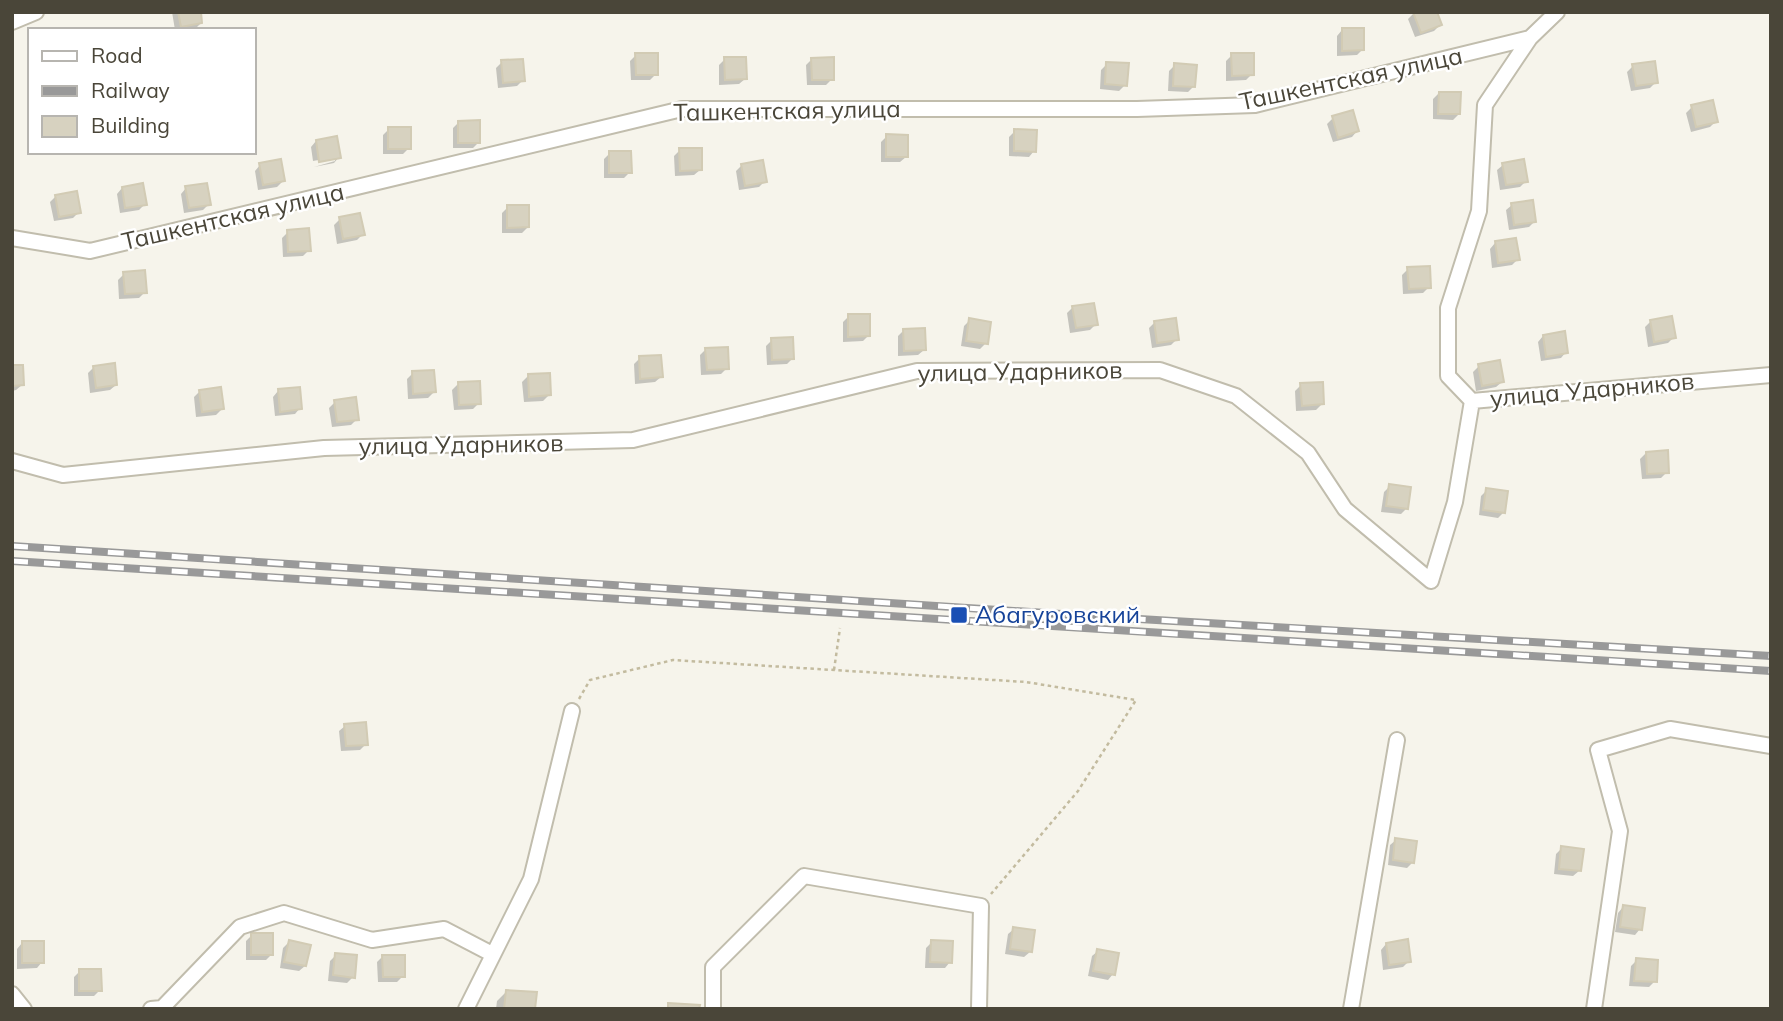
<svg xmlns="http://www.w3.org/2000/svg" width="1783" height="1021" font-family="Mulish,sans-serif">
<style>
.shadow{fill:#0003}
.building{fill:#d7d2c0;stroke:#d2cbb4;stroke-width:2}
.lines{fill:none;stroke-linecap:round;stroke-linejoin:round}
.street-casing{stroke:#c1bdad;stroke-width:18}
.path{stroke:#c3bb9f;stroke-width:2.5;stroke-dasharray:3.5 3.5;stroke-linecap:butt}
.street{stroke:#fff;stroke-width:14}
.rail-casing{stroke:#999;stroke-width:8}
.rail{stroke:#fff;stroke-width:5;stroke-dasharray:16;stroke-linecap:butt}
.transit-dot{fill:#1a4fb4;stroke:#fff;stroke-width:2.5}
.labels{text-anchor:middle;stroke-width:5;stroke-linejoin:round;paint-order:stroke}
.street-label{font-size:24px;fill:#4a4639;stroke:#fff}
.transit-label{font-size:24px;fill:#164399;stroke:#fff;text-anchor:start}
</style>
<rect width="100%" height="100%" fill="#f6f4eb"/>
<path class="shadow" d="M199 12 201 23 195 29 175 30 172 12Z
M1414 13 1440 25 1434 31 1415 37 1408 19Z
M1342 30 1363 49 1357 55 1337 56V36Z
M636 55 656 74 650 80H631L630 61Z
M1232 55 1252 74 1246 80 1226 81V61Z
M725 59 745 79 739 84 719 85V65Z
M812 59 832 79 826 85H807L806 65Z
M502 62 523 80 517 86 498 88 496 68Z
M1107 64 1125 85 1119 91 1100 89 1101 70Z
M1175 65 1194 86 1188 92 1168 91 1169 71Z
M1633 66 1656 82 1650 88 1631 91 1627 72Z
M1439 93 1459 114 1453 120 1433 119V99Z
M1692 107 1716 121 1710 127 1691 132 1686 113Z
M1333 118 1357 131 1352 137 1333 142 1327 124Z
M459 122 479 142 473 148H453V128Z
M389 129 409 148 403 154H383V135Z
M1015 131 1034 151 1029 157 1009 156V137Z
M887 136 906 157 900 162H881V142Z
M316 141 339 157 334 163 314 167 335 161V157L313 161 311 147Z
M680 150 700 170 694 175 675 176 674 156Z
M610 153 630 172 624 178H604V159Z
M260 165 283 181 277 187 258 190 255 171Z
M742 165 765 181 759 187 739 190 736 171Z
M1503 165 1526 181 1520 187 1500 190 1497 170Z
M122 188 145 204 139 210 120 213 117 194Z
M186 188 209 204 203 210 184 213 181 194Z
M56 196 79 212 73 218 54 221 50 202Z
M1512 205 1535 221 1529 227 1509 230 1506 210Z
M508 207 528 227 522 233H502V213Z
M340 219 363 234 357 240 337 244 334 225Z
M288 232 309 250 303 256 283 257 282 238Z
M1495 243 1518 259 1512 265 1492 268 1490 249Z
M1408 269 1429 287 1423 293 1403 294 1402 275Z
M124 274 145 292 139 298 119 299 118 280Z
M1073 307 1096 324 1090 330 1070 333 1067 313Z
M849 316 869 335 863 341 843 342V322Z
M970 320 986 343 980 349 961 346 964 326Z
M1651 321 1674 337 1668 343 1648 347 1645 327Z
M1155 322 1177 339 1171 345 1152 348 1149 328Z
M904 330 924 350 918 355 898 356V336Z
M1543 336 1566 352 1561 358 1541 361 1538 342Z
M772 340 793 358 787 364 767 365 766 346Z
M706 349 727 368 721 374 701 375 700 355Z
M640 358 661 377 655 382 635 384 634 364Z
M1479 366 1502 382 1496 387 1476 391 1473 372Z
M12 367 22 385 16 390 12 391Z
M94 367 116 385 110 390 90 393 88 373Z
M413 373 434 392 428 398 408 399 407 379Z
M528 376 549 395 543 401 524 402 522 382Z
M458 384 479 403 473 409 454 410 452 390Z
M1301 385 1322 404 1316 410 1296 411 1295 391Z
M200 391 222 409 216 415 196 417 194 397Z
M278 391 300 408 295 414 275 416 273 397Z
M335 402 357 419 351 425 332 427 329 408Z
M1646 453 1667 472 1661 478 1642 479 1640 459Z
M1390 486 1407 508 1401 514 1381 512 1384 492Z
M1487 490 1504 512 1498 518 1479 515 1481 496Z
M345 726 366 744 360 750 341 751 339 731Z
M1396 840 1413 862 1407 868 1388 865 1390 845Z
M1562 848 1579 871 1573 876 1554 874 1556 854Z
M1623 907 1640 929 1635 935 1615 932 1618 913Z
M1014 929 1030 952 1024 957 1005 954 1008 934Z
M252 935 272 954 266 960H246V941Z
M289 942 305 966 299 971 280 968 283 948Z
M932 942 950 962 945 968H925L926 948Z
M22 943 42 962 37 968 17 969V949Z
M1386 944 1409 961 1403 967 1383 970 1381 950Z
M1098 951 1113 974 1108 980 1088 976 1092 956Z
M336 955 353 977 347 983 328 981 330 961Z
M383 956 403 976 397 982H378L377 962Z
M1637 960 1655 981 1649 987 1629 986 1631 966Z
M80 971 100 990 94 996H74V977Z
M506 992 534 1009H496L497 1001Z"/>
<path class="building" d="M178 12H201L202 23 181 27Z
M1413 12H1437L1442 25 1421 33Z
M1342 28H1364V50L1342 51Z
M635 53H658V75H636Z
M1231 53H1254V75L1232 76Z
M724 57H746L747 79 725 80Z
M834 57V80H812L811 58Z
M523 59 525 81 503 83 501 60Z
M1655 61 1658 83 1636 86 1632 64Z
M1106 62 1129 63 1127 86 1105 84Z
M1174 63 1197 65 1195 87 1173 86Z
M1439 92H1461L1460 114H1438Z
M1713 100 1718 122 1696 127 1691 105Z
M1353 110 1359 131 1338 138 1332 116Z
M480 120V143H458V121Z
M388 127H411V149H388Z
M1014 129 1037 130 1036 152 1014 151Z
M886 134 908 135V157H886Z
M337 136 341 158 319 162 316 140Z
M679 148H702V170L680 171Z
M609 151H631L632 173H609Z
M281 159 285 181 263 185 259 163Z
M1524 159 1528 182 1506 185 1502 163Z
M763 160 767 182 745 186 741 164Z
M143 183 147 205 125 208 122 187Z
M207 183 211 205 189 208 185 186Z
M77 191 81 213 59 217 55 195Z
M1533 200 1536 222 1514 225 1511 203Z
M507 205H529V227L507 228Z
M360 213 365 235 343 239 339 217Z
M309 228 311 251 288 252 287 230Z
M1516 238 1520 260 1498 263 1495 241Z
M1430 266 1431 288 1409 289 1407 267Z
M145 270 147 293 125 294 123 272Z
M1094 303 1098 325 1076 328 1072 306Z
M848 314H870V336L848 337Z
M1672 316 1676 338 1654 342 1650 320Z
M969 318 991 322 988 344 966 341Z
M1176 318 1179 340 1157 343 1154 321Z
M925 328 926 350 904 351 903 329Z
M1565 331 1568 353 1546 357 1543 335Z
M793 337 794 359 772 360 771 338Z
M728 347 729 369 707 370 705 348Z
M661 355 663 377 640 379 639 356Z
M1500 360 1504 382 1482 386 1478 364Z
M115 363 117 385 96 388 93 366Z
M12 365H23L24 385 12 386Z
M434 370 436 392 413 394 412 371Z
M550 373 551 395 529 397 528 374Z
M480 381 481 404 459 405 458 382Z
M1323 382 1324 404 1302 406 1300 383Z
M221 387 224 409 202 412 199 390Z
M300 387 302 409 280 412 278 389Z
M356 397 359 420 337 422 334 400Z
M1668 450 1669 473 1647 474 1646 452Z
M1389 484 1411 487 1408 509 1386 506Z
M1486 488 1508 491 1505 513 1483 510Z
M366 722 368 745 346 746 344 724Z
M1395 838 1417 841 1414 863 1393 860Z
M1561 846 1584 849 1581 871 1559 869Z
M1623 905 1645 908 1642 930 1620 927Z
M1013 927 1035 930 1032 952 1010 949Z
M251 933H273V955H251Z
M1408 939 1411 962 1389 965 1386 943Z
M289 940 311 945 306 966 284 962Z
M931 940 953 941 952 963 930 962Z
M22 941H44V963H22Z
M1097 949 1119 953 1115 975 1093 971Z
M335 953 357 955 355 978 333 975Z
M382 955H405V977H383Z
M1636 958 1658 960 1657 982 1634 981Z
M79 969H101L102 991H79Z
M506 990 537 992 535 1009H504Z
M668 1003 700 1005 699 1009H668Z"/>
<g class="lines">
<g class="street-casing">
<path id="street" d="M12 22 36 12
M12 238 90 251 682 109H1137L1255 105 1530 38
M1472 401 1448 376V308L1479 211 1485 105 1530 38 1557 12
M12 461 63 475 324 448 633 440 917 371 1160 370 1236 396 1308 453 1345 509 1431 581 1455 502 1472 401 1771 375
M12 994 24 1009
M151 1009 162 1008 240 927 284 913 372 940 444 929 492 954
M466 1009 531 879 572 711
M713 1009V967L804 876 981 906 979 1009
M1351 1009 1397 740
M1594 1009 1620 831 1598 750 1670 729 1771 746"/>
</g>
<path class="path" d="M834 670 840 628
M579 699 590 680 673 660 1026 682 1136 700 1078 791 991 894"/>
<use href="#street" class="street"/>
<g class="rail-casing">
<path id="rail" d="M12 546 1122 618 1771 656
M12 561 1771 671"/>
</g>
<use href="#rail" class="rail"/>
</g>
<rect class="transit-dot" x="950" y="606" width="18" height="18" rx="3.5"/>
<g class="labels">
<g class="street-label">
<text transform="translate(1351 79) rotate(-12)" y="8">Ташкентская улица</text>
<text transform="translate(787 111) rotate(-1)" y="8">Ташкентская улица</text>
<text transform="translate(233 217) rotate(-13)" y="8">Ташкентская улица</text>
<text transform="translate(1020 372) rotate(-1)" y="8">улица Ударников</text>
<text transform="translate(1592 390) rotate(-5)" y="8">улица Ударников</text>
<text transform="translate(461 445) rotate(-1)" y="8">улица Ударников</text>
</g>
<g class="transit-label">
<text x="975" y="623">Абагуровский</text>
</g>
</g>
<rect width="1783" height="1021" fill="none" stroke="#4a4639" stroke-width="28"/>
<rect x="28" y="28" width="228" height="126" fill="#ffffff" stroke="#b7b5b0" stroke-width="2"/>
<rect x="42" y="51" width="35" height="10" fill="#ffffff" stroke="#b7b5b0" stroke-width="2"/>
<text x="91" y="63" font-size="21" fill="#4a4639">Road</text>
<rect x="42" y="86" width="35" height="10" fill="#999999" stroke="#b7b5b0" stroke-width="2"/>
<text x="91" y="98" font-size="21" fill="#4a4639">Railway</text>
<rect x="42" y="116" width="35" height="21" fill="#d7d2c0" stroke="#b7b5b0" stroke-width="2"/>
<text x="91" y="133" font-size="21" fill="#4a4639">Building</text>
</svg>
